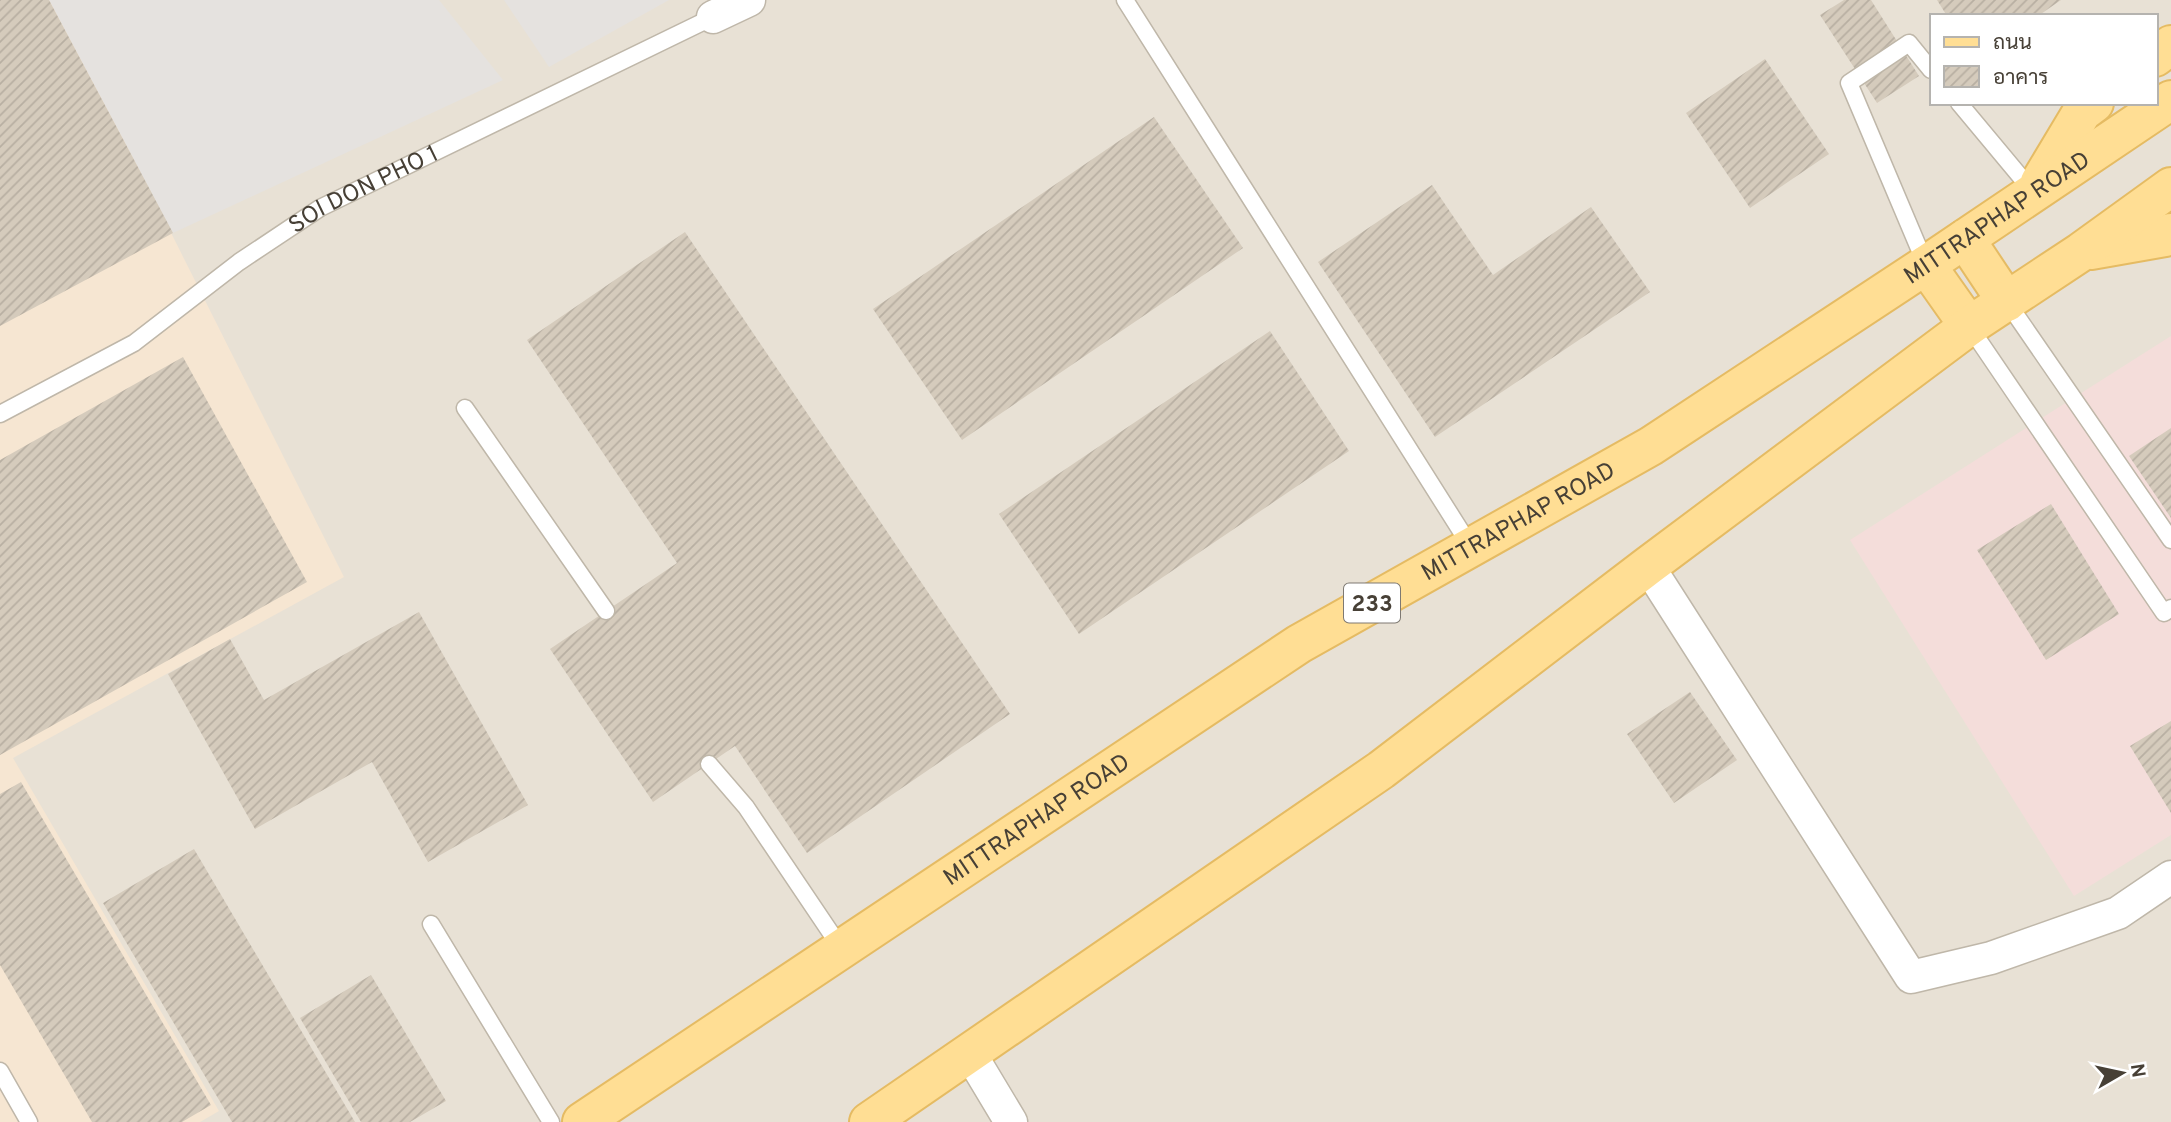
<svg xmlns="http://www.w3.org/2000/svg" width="2171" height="1122" font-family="Overpass,Sarabun,sans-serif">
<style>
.residential{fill:#e8e1d5;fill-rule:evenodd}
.commercial{fill:#f6e6d2}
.medical{fill:#f4ddda}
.parking{fill:#e5e2df}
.building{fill:url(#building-hatch)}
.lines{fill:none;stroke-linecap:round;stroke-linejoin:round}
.service-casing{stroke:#bfb7a9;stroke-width:19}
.minor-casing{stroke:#bfb7a9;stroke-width:35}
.primary-casing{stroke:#e5bb63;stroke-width:42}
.service{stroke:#fff;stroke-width:16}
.minor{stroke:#fff;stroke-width:32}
.primary{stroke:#ffde94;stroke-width:38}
.labels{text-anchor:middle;stroke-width:5;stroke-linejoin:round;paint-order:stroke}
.shield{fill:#fff;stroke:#7e7972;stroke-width:2}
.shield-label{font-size:23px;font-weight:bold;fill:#474036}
.street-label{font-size:24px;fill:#474036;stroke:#fff}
</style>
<defs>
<pattern id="building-hatch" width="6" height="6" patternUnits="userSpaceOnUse" patternTransform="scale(1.75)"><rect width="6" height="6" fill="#d5cbbc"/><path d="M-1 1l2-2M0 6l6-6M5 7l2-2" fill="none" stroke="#b8afa2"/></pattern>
</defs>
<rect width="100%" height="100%" fill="#f4efe7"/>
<path class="residential" d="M0 0H2171V1122H0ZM1931 16H2155V103H1931Z"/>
<path class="commercial" d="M0 0H54L344 577 13 758 219 1111 200 1122H0Z"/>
<path class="medical" d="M2171 336V835L2074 896 1850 540Z"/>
<path class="parking" d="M49 0H439L503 80 173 233Z
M504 0H669L549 67Z"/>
<path class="building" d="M0 0H49L173 233 0 326Z
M1844 0H1871L1919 76 1877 103 1820 15Z
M1937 0H2061L2038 16H1947Z
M1765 59 1829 154 1750 208 1686 113Z
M1154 117 1243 248 962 440 873 309Z
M1432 185 1493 275 1591 207 1650 292 1435 437 1318 262Z
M685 232 1010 714 807 853 735 746 653 802 550 649 677 563 527 340Z
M1270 331 1349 451 1079 634 999 514Z
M183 357 307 582 0 755V460Z
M2171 428V518L2129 456Z
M2051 504 2119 614 2046 660 1977 550Z
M419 612 528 805 428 862 372 762 255 829 168 674 230 639 264 700Z
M1690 692 1737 760 1674 803 1627 734Z
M2171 721V813L2130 746Z
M21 782 211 1105 182 1122H92L0 965V794Z
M194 849 355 1122H232L103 903Z
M371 975 446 1101 410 1122H361L300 1018Z"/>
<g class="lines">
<g class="service-casing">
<g id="service">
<path d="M1125 0 1471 547"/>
<path d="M1959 103 2034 193"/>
<path d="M1926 265 1849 83 1909 43 1931 70"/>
<path d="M2007 302 2171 540"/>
<path d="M1969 326 2164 613 2171 608"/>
<path d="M465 408 606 611"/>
<path id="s1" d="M0 414 134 343 239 262 320 208 713 17"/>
<path d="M709 764 746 807 841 948"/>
<path d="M431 924 551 1122"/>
<path d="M0 1071 29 1122"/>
</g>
</g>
<g class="minor-casing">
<path id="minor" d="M713 17 749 0
M1648 566 1911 977 1991 958 2118 913 2171 877
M969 1052 1011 1122"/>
</g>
<g class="primary-casing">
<g id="primary">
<path d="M2155 57 2171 45"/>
<path d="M2040 182 2082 112 2094 103"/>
<path d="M1965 239 2007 302"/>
<path d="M2091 250 2165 237 2171 233"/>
<path d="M1926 265 1969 326"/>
<path id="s2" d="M582 1122 1299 644 1651 446 1926 265 2171 100"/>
<path d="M869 1122 1381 770 1648 566 1969 326 2081 252 2171 187"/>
</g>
</g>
<use href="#service" class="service"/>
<use href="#minor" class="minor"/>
<use href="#primary" class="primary"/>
</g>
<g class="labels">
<rect class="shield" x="1344" y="583.5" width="56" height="39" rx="5"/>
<g class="shield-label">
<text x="1372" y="611">233</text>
</g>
<g class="street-label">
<text dy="8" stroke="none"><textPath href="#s1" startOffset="429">SOI DON PHO 1</textPath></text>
<text dy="8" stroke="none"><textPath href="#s2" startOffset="1680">MITTRAPHAP ROAD</textPath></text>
<text dy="8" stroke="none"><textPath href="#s2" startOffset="1113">MITTRAPHAP ROAD</textPath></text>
<text dy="8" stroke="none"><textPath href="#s2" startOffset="546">MITTRAPHAP ROAD</textPath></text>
</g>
</g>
<rect x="1930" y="14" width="228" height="91" fill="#ffffff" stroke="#b5b3af" stroke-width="2"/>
<rect x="1944" y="37" width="35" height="10" fill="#ffde94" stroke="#b5b3af" stroke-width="2"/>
<text x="1993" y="49" font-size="21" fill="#474036">ถนน</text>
<rect x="1944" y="66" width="35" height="21" fill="url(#building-hatch)" stroke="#b5b3af" stroke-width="2"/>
<text x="1993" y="84" font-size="21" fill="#474036">อาคาร</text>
<g transform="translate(2122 1073) rotate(81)" stroke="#ffffff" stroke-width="5" paint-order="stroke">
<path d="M0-5L12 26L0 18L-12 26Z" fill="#474036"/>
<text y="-10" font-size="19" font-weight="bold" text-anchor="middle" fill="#474036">N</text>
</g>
</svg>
